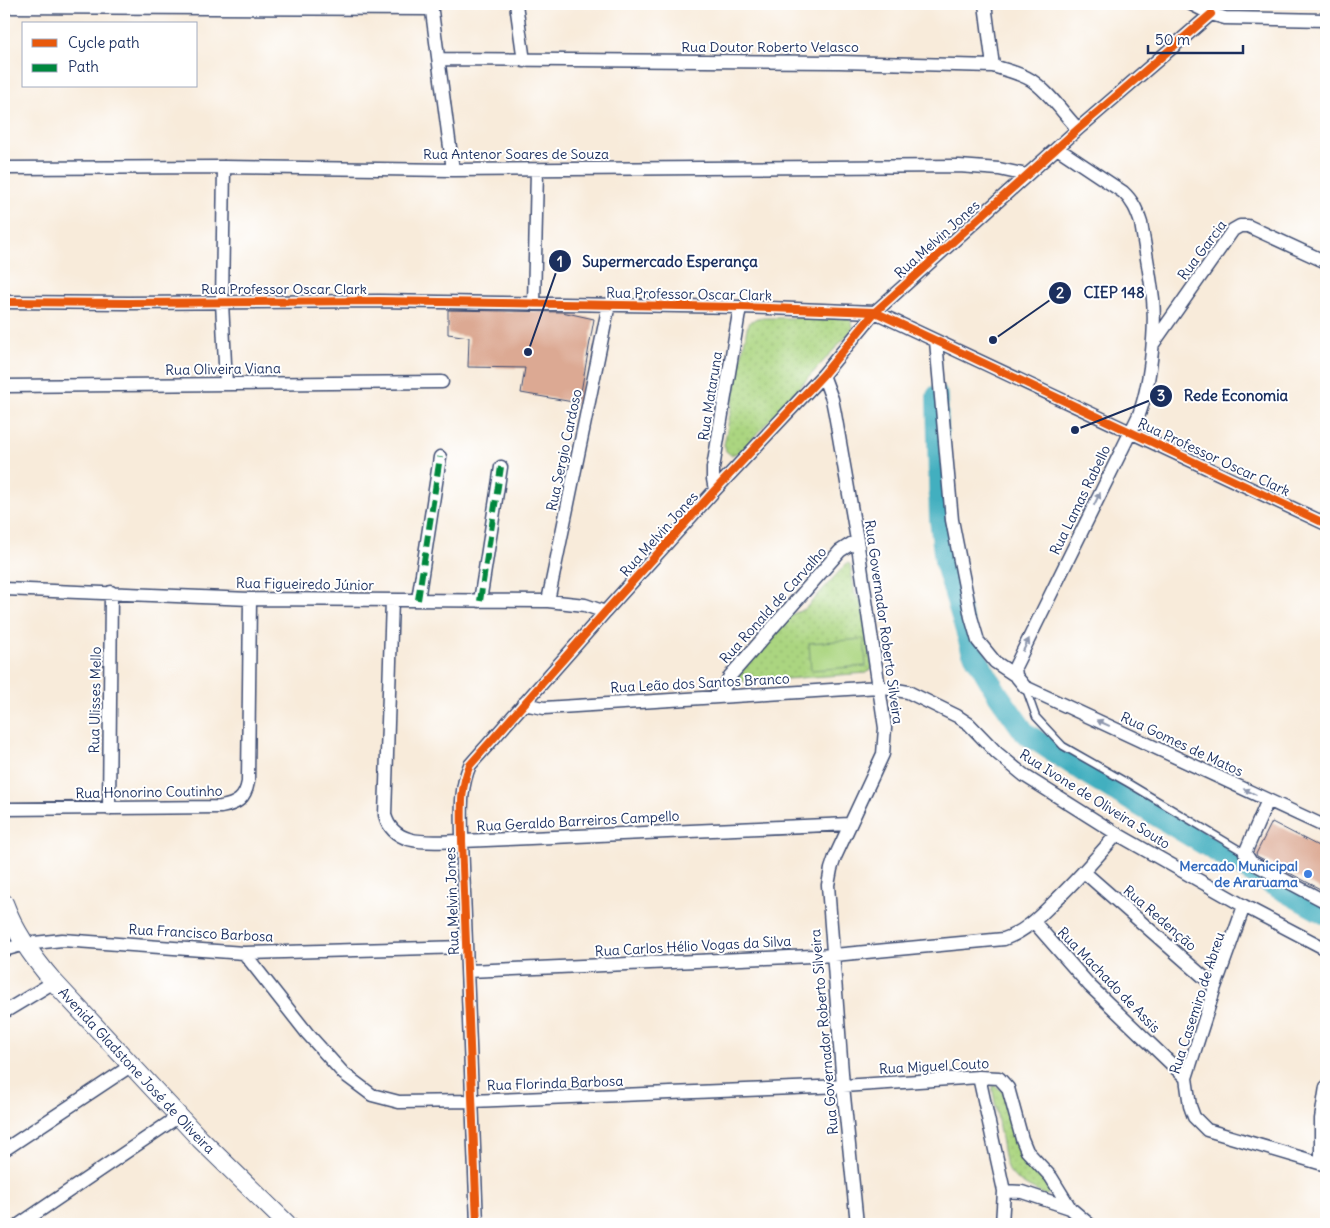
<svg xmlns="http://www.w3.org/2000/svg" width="1330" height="1228" font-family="Delius,sans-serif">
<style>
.grass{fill:url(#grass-dots);stroke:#63826f}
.garden{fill:#abd580;stroke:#63826f}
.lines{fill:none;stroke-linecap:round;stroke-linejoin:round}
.river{stroke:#42afbf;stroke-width:22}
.building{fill:#dca993}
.service-casing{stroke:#3c4b71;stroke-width:9}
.minor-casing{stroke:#3c4b71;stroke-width:15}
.secondary-casing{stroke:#3c4b71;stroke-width:20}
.service{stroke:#fff;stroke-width:6}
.minor{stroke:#fff;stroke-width:12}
.secondary{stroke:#fff;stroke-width:18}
.quiet{stroke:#00873e;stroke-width:6;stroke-dasharray:12 6;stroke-linecap:butt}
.cycleway-casing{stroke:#fff;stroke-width:11}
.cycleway{stroke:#e8590c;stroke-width:8}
.oneway{fill:#8d97ae}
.shop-dot{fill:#3f7fe0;stroke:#fff;stroke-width:2}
.labels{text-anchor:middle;stroke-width:4;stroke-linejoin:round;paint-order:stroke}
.street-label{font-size:14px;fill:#1b2f5e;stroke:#fff}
.shop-label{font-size:14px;font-weight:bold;fill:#366cbe;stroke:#fff;text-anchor:end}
.leader{fill:none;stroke:#1b2f5e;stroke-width:2}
.callout-dot{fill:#1b2f5e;stroke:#fff;stroke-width:2}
.mark-label{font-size:15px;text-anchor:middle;font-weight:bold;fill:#fff}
.callout-label{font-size:15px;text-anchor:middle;font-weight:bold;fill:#1b2f5e;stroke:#fff;stroke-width:4;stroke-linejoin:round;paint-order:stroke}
</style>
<defs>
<pattern id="grass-dots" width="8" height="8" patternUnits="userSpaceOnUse" patternTransform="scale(1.25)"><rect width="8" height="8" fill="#abd580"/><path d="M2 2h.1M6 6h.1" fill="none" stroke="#93b771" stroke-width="1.8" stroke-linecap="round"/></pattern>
</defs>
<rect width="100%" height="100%" fill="#fff"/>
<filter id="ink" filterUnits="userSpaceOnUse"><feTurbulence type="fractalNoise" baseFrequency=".02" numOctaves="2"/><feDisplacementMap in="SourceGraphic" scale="10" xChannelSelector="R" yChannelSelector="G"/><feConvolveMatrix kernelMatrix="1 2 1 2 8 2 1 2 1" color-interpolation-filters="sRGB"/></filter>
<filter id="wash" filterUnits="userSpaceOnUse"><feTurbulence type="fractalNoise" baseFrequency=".0096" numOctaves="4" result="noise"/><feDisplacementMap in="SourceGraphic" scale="20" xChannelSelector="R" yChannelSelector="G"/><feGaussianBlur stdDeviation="1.12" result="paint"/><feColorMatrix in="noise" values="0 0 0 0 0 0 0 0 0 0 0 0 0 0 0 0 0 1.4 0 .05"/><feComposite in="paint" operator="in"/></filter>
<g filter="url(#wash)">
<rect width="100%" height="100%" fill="#f8ebda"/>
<path class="grass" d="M757 318H848C852 321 853 324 853 329L740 452 731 455 726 451 724 445 747 328 750 322Z
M847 563 850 564 855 594 862 602 872 668 867 673 744 682 738 675 788 616 805 609Z
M992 1085 996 1086 1003 1092 1020 1156 1026 1164 1050 1187 1051 1191 1047 1195H1044C1028 1186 1011 1181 1005 1162Z"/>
<path class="garden" d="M864 639 866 666 811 670 809 643Z"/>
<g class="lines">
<path class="river" d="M937 396 940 519 945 561 972 650 997 693 1025 733 1089 775 1259 877 1326 914"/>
</g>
<g id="blocks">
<path class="building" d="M448 310 562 312 594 319 579 403 521 393 525 368 468 367 469 337 448 334Z
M1272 822 1326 850V892L1257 856 1256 854Z"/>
</g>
</g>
<g filter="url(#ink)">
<use href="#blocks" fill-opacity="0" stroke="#3c4b71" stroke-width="1"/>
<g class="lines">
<g class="service-casing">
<path id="service" d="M1026 689 1036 717 1063 746 1128 783 1245 853"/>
</g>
<g class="minor-casing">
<path id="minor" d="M431 4 453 170
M516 4 524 61
M985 4 993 66
M1191 4 1211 14 1225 18 1326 20
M4 7 432 9
M439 59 839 62 993 66C1006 70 1020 73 1031 80 1049 92 1063 113 1078 129
M1057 148 1123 192C1133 201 1137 211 1141 223 1145 248 1150 274 1153 299 1156 332 1150 387 1138 417L1015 667 1016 676 1025 687 1326 827
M224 167 222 302 226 384
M4 168 224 167 453 170 959 166 999 169 1027 175
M4 302 129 303 379 301 740 307 875 312 1326 524
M534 304 537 170
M936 341 952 520 971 617 978 641 995 662 1016 676
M1153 344 1233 230 1240 226H1248L1326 262
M823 375 832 399 835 414 857 540 885 728 883 754 835 857 831 869 828 885 843 1086 857 1224
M4 386 442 382
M715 490 713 479V468L740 307
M4 589 250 599 548 601 585 605 605 612
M392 600 385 815C394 849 434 841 462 841L850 824
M418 600 440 457
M480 601 501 467
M548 601 609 304
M719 697 730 676 840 551 857 540
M523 704 544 708 879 687 908 692 957 716 969 724 997 753 1025 776 1117 834 1244 906 1326 949
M1268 800 1245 853 1251 862 1326 902
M4 809 221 807C237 804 245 799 248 782L250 599
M109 809 111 592
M1084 872 1215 987
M1244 906 1215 987 1186 1078 1190 1106 1194 1117 1207 1130 1326 1165
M1034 922 1090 986 1186 1078
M4 950 25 944 62 940 244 953 465 947
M244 953 307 1033 344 1074 372 1095 399 1102 471 1101 843 1086 979 1077 999 1078 1008 1088 1022 1139 1027 1151 1051 1177 1070 1208 1089 1224
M468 971 834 955 1004 939C1026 931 1040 916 1056 900 1078 879 1097 857 1117 834
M4 1012 54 982
M979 1077 1004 1191 1002 1224
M4 1150 132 1065
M1321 1163V1119L1326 1087
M1004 1191 1022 1192 1070 1208
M20 1224 179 1116
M477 1224 462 841C462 815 459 790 470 765L605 612 715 490 823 375 875 312 1078 129 1211 14"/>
</g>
<g class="secondary-casing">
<g id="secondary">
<path id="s1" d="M4 903C15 933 34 959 54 982L200 1139 287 1224"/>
</g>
</g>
<use href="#service" class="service"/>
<use href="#minor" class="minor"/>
<use href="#secondary" class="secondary"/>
<path class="quiet" d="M418 600 440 457
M480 601 501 467"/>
<g class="cycleway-casing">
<path id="cycleway" d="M4 302 129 303 379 301 740 307 875 312 1326 524
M477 1224 462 841C462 815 459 790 470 765L605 612 715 490 823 375 875 312 1078 129 1211 14"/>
</g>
<use href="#cycleway" class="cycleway"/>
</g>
<defs><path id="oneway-solid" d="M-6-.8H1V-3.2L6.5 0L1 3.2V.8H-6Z" transform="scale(1.25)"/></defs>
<g class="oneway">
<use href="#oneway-solid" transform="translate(1097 499) rotate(-64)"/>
<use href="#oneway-solid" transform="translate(1026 645) rotate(-64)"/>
<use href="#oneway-solid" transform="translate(1103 723) rotate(-155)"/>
<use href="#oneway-solid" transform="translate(1250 792) rotate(-155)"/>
</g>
</g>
<circle class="shop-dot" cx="1308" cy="874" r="5"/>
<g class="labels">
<g class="street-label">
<text x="770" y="52">Rua Doutor Roberto Velasco</text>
<text x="516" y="159">Rua Antenor Soares de Souza</text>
<text transform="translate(937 239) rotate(-42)" y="5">Rua Melvin Jones</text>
<text transform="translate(1202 250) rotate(-53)" y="5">Rua Garcia</text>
<text x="284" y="294">Rua Professor Oscar Clark</text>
<text transform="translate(689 294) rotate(1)" y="5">Rua Professor Oscar Clark</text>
<text transform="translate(223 369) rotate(-1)" y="5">Rua Oliveira Viana</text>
<text transform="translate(710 396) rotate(-81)" y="5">Rua Mataruna</text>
<text transform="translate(564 450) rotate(-78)" y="5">Rua Sergio Cardoso</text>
<text transform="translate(1214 457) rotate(25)" y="5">Rua Professor Oscar Clark</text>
<text transform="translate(1080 500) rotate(-64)" y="5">Rua Lamas Rabello</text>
<text transform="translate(659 534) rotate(-48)" y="5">Rua Melvin Jones</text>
<text transform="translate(305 584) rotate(1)" y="5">Rua Figueiredo Júnior</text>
<text transform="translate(773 605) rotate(-48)" y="5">Rua Ronald de Carvalho</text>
<text transform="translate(884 622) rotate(82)" y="5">Rua Governador Roberto Silveira</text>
<text transform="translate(700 683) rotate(-3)" y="5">Rua Leão dos Santos Branco</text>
<text transform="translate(95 700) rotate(-89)" y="5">Rua Ulisses Mello</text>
<text transform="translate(1182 744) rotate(25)" y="5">Rua Gomes de Matos</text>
<text transform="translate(149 792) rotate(-1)" y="5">Rua Honorino Coutinho</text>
<text transform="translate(1095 799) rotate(32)" y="5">Rua Ivone de Oliveira Souto</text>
<text transform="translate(578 821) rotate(-3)" y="5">Rua Geraldo Barreiros Campello</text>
<text transform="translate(452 901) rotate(-92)" y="5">Rua Melvin Jones</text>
<text transform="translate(1160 918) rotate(41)" y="5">Rua Redenção</text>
<text transform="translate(201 933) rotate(3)" y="5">Rua Francisco Barbosa</text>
<text transform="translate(693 946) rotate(-3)" y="5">Rua Carlos Hélio Vogas da Silva</text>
<text transform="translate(1109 980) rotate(46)" y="5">Rua Machado de Assis</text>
<text transform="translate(1197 1003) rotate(-72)" y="5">Rua Casemiro de Abreu</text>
<text transform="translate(824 1032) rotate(-95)" y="5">Rua Governador Roberto Silveira</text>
<text transform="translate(934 1066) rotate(-3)" y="5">Rua Miguel Couto</text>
<text dy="5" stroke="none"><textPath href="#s1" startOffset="215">Avenida Gladstone José de Oliveira</textPath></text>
<text transform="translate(555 1083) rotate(-2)" y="5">Rua Florinda Barbosa</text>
</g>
<g class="shop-label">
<text x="1298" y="871">Mercado Municipal<tspan x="1298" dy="16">de Araruama</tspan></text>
</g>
</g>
<path class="leader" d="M528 352L560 261M993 340L1060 293M1075 430L1161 396"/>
<g class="callout-dot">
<circle cx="528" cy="352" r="5"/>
<circle cx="993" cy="340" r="5"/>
<circle cx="1075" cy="430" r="5"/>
<circle cx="560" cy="261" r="12"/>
<circle cx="1060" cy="293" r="12"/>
<circle cx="1161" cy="396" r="12"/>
</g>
<g class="mark-label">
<text x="560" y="267">1</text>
<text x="1060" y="298">2</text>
<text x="1161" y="401">3</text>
</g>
<g class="callout-label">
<text x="670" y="267">Supermercado Esperança</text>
<text x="1114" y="298">CIEP 148</text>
<text x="1236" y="401">Rede Economia</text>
</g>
<rect width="1330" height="1228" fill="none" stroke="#fff" stroke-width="20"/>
<rect x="22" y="22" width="175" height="65" fill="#ffffff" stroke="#a4acbf"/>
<rect x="32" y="39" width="25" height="8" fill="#e8590c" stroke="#a4acbf"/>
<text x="68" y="48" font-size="15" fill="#1b2f5e">Cycle path</text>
<rect x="32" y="64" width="25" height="8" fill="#00873e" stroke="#a4acbf"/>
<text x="68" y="72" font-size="15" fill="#1b2f5e">Path</text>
<path d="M1148 45v8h95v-8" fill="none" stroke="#1b2f5e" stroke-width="2.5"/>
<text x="1155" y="45" font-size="15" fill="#1b2f5e" stroke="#ffffff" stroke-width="4" paint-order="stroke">50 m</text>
</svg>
